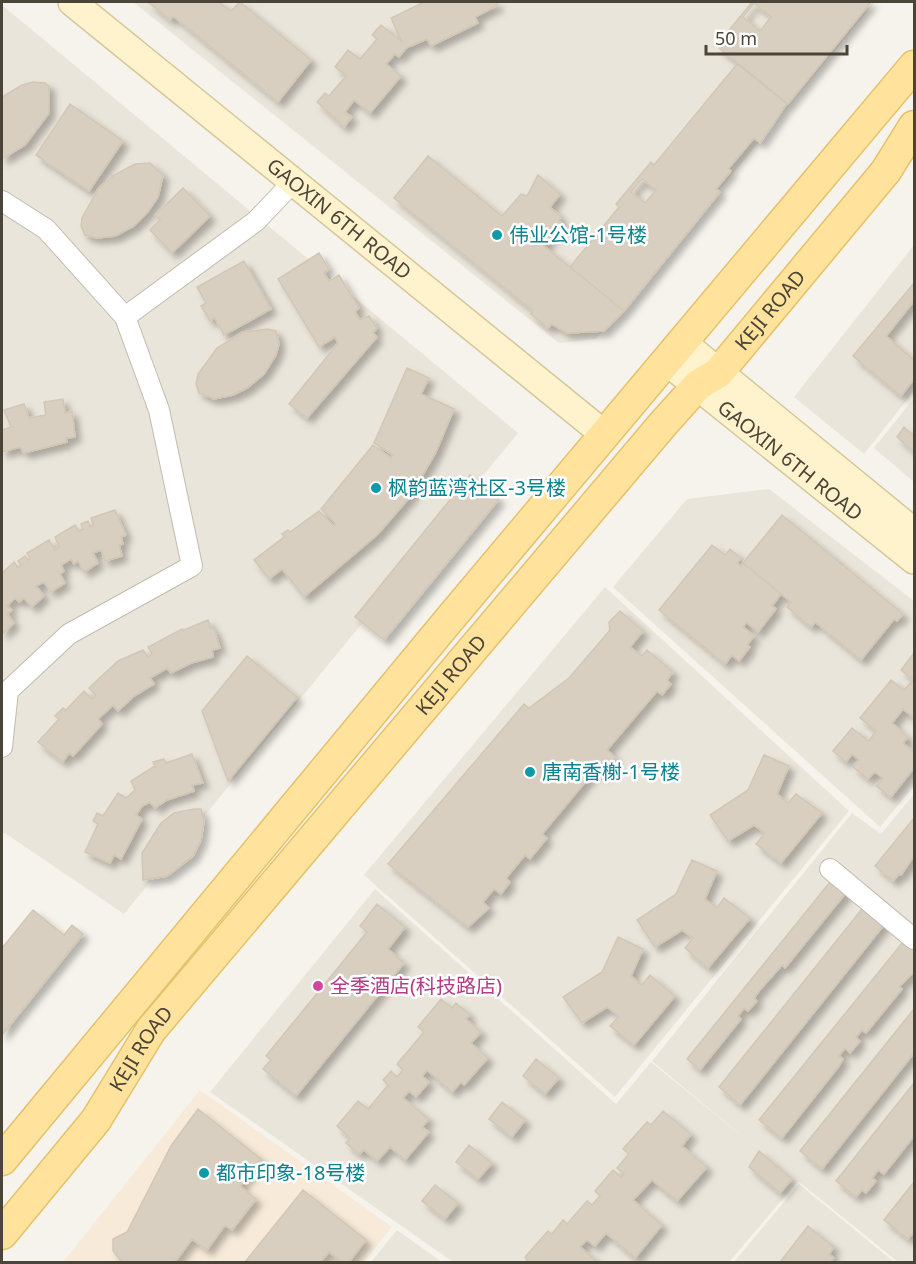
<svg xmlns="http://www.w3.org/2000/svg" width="916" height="1264" font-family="'Noto Sans','Noto Sans SC',sans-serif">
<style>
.residential{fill:#eae5da}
.commercial{fill:#f7ead8}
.building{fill:#d8cfc1;stroke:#d3c7b4;stroke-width:1.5;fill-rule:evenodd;filter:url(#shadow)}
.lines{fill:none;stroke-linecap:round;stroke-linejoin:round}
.street-casing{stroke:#c2bbae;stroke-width:22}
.secondary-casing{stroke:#d6c79b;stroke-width:30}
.primary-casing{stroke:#e6c16a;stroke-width:33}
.street{stroke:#fff;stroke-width:20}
.secondary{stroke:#fff3cd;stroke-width:27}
.primary{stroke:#ffe39c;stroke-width:30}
.culture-dot{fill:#0f9aa8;stroke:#fff;stroke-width:2}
.hotel-dot{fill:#d1479c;stroke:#fff;stroke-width:2}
.labels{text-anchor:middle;stroke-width:5;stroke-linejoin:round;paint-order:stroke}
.street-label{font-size:20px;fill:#4b4439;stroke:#fff}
.culture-label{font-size:20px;fill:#0d838f;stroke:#fff;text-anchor:start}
.hotel-label{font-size:20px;fill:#b23c85;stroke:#fff;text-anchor:start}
</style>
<defs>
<filter id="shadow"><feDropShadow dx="5.5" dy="5.5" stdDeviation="3" flood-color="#0004"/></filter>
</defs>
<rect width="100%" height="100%" fill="#f6f3ec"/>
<path class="residential" d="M133 2H875L596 339 559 343Z
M2 5 518 433 124 914 5 833 2 834Z
M914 245V391L864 454 794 397Z
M914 398V482L874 448Z
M769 489 914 601V786L880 827 613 587 687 499Z
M605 587 849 811 615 1097 364 875Z
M914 794V1262H898L798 1181 729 1262H453L210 1092 375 889 616 1104 651 1062 754 1146 652 1061 852 813 881 834Z
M799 1184 894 1262H734Z
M397 1230 442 1262H371Z"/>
<path class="commercial" d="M200 1090 392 1227 364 1262H63Z"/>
<path class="building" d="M148 2H219L231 11 240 2 311 60 278 102 173 16 170 20Z
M424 2H496L498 5 475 17 478 23 431 46 427 39 406 48 399 57 395 54 386 64 401 76 370 113 354 100 345 112 352 117 344 127 317 102 325 93 329 96 346 76 335 67 348 50 360 59 377 39 372 35 381 25 402 42 391 18Z
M752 2H871L788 104 719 48 733 31 730 29ZM754 3 771 17 760 31 743 17Z
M737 64 787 104 760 143 754 138 728 169 731 171 716 189 720 192 624 311 570 267 619 207 616 204 651 162 654 165ZM642 179 656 190 645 203 631 192Z
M33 82 45 83 49 86V113L25 145 2 159V97L22 85Z
M70 104 123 141 89 191 36 155Z
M428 156 502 216 521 194 527 196 538 175 560 194 550 207 561 217 559 220 562 224 544 246 624 311 604 331 567 333 552 324 548 328 531 314 533 311 394 198Z
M150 163 163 175 158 197 147 213 134 226 115 236 97 238 85 235 81 226 82 218 98 189 114 175 135 164Z
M183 188 210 216 172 253 150 230 160 220 155 215Z
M319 253 329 269 324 273 329 281 339 275 359 308 355 312 360 320 369 316 377 328 373 333 377 337 307 418 289 404 338 343 335 337 319 347 278 279Z
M244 261 271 309 224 335 215 318 210 321 201 306 206 303 197 287Z
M914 283V379L901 396 853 356Z
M914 301V360L886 336Z
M267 329 276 331 279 344 276 355 264 374 247 388 233 395 214 399 199 393 196 384 198 374 217 348 243 332Z
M407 368 429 378 421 394 454 409 436 452 410 497 378 534 304 597 282 569 269 579 254 560 284 537 282 534 288 530 290 532 319 511 334 526 336 524 321 509 373 445 391 458 393 455 374 443Z
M63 399 65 413 72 411 75 437 66 438 67 442 24 453 20 447 2 452V430L11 427 4 410 24 404 29 418 46 415 44 402Z
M904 427 914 436V452L897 437Z
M470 475 499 499 384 640 355 617Z
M115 510 126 535 121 537 123 544 119 545 122 556 105 561 101 550 93 553 98 563 84 572 78 561 74 564 71 559 61 565 64 571 60 574 65 583 51 592 44 582 36 586 44 596 32 607 24 598 19 602 15 598 7 606 12 610 7 614 14 623 2 634V573L14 562 18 567 21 565 18 561 25 556 28 560 30 559 27 553 49 540 55 550 59 547 55 537 75 525 79 531 83 529 81 524 88 521 90 526 93 525 91 518Z
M782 515 903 614 897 621 894 619 861 660 815 622 811 627 787 607 791 602 743 563Z
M712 545 725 555 730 549 741 558 737 563 741 566 743 563 781 594 772 606 776 609 758 632 746 622 743 627 754 636 747 645 750 647 739 661 732 655 725 664 659 610Z
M620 611 643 631 630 647 642 656 647 650 673 672 667 680 671 684 662 695 657 691 607 750 616 758 602 775 596 769 542 834 547 838 534 854 530 859 525 855 506 878 510 882 501 894 494 889 483 902 489 908 468 927 388 864 524 704 529 708 569 678 610 630 609 622Z
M208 620 211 629H214L220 648 212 650 213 657 191 663 171 673 167 668 150 678 154 684 134 696 118 711 113 705 98 719 102 724 73 756 69 753 63 762 38 742 59 719 55 716 63 708 66 710 84 691 92 699 96 696 89 688 118 661 143 650 148 657 152 654 148 647 182 629 184 630Z
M914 653V718L903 709 892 723 908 737 903 743 914 752V768L891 797 876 786 883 778 875 772 868 779 853 767 859 760 852 754 846 762 833 751 852 728 869 741 876 731 860 718 891 680 904 690 913 680 901 670Z
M247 656 297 697 228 781 202 711Z
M192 754 203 783 192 785 194 791 167 800 155 808 150 802 142 806 136 815 142 819 121 859 114 855 110 863 85 852 98 824 93 821 97 813 103 816 118 793 126 798 135 790 131 781 155 766 153 762 164 759 166 763Z
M764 755 789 766 777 794 788 803 796 794 822 813 781 863 756 844 765 833 754 825 728 841 710 815 748 790Z
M194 809H201L204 821 201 840 193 856 167 876 143 880 142 853 161 823 174 813Z
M914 818V856L901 875 899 874 893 881 875 866Z
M692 860 717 871 705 899 717 908 724 898 750 918 708 968 685 948 693 938 682 930 655 947 637 920 676 894Z
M834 877 849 889 785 968 782 965 759 991 754 998 757 1001 748 1011 744 1008 738 1016 741 1019 700 1070 687 1059Z
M377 904 405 927 388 949 404 963 296 1096 263 1069 271 1060 266 1056 367 932 360 926Z
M866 904 887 921 740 1105 719 1087Z
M33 910 64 935 72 925 83 934 2 1035V948Z
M618 937 643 949 631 976 642 985 650 975 675 996 634 1045 610 1026 619 1016 607 1007 582 1023 563 997 602 972Z
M907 937 914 944V972L899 987 902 989 866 1033 862 1030 856 1037 860 1041 850 1053 845 1048 839 1056 843 1059 839 1066 782 1138 759 1120Z
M441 999 452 1008 456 1003 470 1015 466 1019 481 1032 471 1043 488 1058 464 1085 461 1082 452 1092 427 1070 422 1076 429 1082 416 1097 409 1091 403 1098 429 1119 422 1127 429 1132 405 1160 390 1147 377 1161 364 1150 359 1154 346 1143 350 1138 337 1126 358 1101 368 1109 388 1085 383 1080 391 1071 397 1077 403 1070 397 1064 424 1032 418 1027Z
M914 1009V1053L822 1169 800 1151Z
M536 1059 559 1078 545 1094 523 1076Z
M914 1083V1136L884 1174 878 1170 872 1178 876 1181 866 1193 862 1190 856 1197 836 1181Z
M502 1102 525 1120 512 1137 489 1119Z
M198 1109 261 1159 240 1186 256 1199 232 1230 225 1225 207 1250 192 1239 175 1262H122L113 1251V1239L127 1232 171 1146Z
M663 1111 691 1134 682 1146 707 1167 677 1201 652 1180 633 1200 662 1225 635 1258 606 1233 595 1246 587 1240 580 1247 598 1262H528L525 1257 548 1231 552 1234 563 1220 567 1224 587 1201 592 1205 600 1196 595 1191 613 1170 621 1177 624 1174 617 1168 629 1154 623 1149 647 1122 651 1125Z
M469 1145 492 1163 478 1179 456 1162Z
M759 1151 792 1179 780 1193 749 1167Z
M914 1182V1232L908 1239 884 1220Z
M435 1185 458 1203 445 1219 422 1201Z
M303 1190 366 1240 349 1262H342L329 1252 320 1262H245Z
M808 1226 834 1247 829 1254 834 1258 830 1262H780Z"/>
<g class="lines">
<g class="street-casing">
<path id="street" d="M2 201 46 229 125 317 159 410 192 566 69 634 8 691 2 747
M125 317 256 221 294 181
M830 869 914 939"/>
</g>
<g class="secondary-casing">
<g id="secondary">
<path id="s1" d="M72 2 605 435"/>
<path d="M682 342 914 532"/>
<path id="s2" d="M666 361 914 560"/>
</g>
</g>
<g class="primary-casing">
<g id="primary">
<path d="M2 1160 448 621 914 66"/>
<path id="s3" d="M2 1234 96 1120 151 1030 663 424 698 385 718 373 886 171 914 126"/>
</g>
</g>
<use href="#street" class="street"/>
<use href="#secondary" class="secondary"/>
<use href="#primary" class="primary"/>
</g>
<g class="culture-dot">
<circle cx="497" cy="235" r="6"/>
<circle cx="376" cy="488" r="6"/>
<circle cx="530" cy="772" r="6"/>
<circle cx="204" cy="1173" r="6"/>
</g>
<circle class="hotel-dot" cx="318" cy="986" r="6"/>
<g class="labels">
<g class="street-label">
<text dy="7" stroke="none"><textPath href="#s1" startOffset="344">GAOXIN 6TH ROAD</textPath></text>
<text dy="7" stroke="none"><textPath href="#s3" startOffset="1204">KEJI ROAD</textPath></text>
<text dy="7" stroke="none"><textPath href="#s2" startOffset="159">GAOXIN 6TH ROAD</textPath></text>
<text dy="7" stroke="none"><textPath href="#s3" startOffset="718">KEJI ROAD</textPath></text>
<text dy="7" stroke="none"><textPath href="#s3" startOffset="232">KEJI ROAD</textPath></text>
</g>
<g class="culture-label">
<text x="509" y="242">伟业公馆-1号楼</text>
<text x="388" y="495">枫韵蓝湾社区-3号楼</text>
<text x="542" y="779">唐南香榭-1号楼</text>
<text x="216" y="1180">都市印象-18号楼</text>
</g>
<g class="hotel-label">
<text x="330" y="993">全季酒店(科技路店)</text>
</g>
</g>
<rect width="916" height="1264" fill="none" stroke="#4b4439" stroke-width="6"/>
<path d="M706 45v9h141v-9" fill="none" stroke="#4b4439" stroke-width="3"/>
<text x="715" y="45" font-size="18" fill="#4b4439" stroke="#ffffff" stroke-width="4.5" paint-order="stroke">50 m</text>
</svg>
